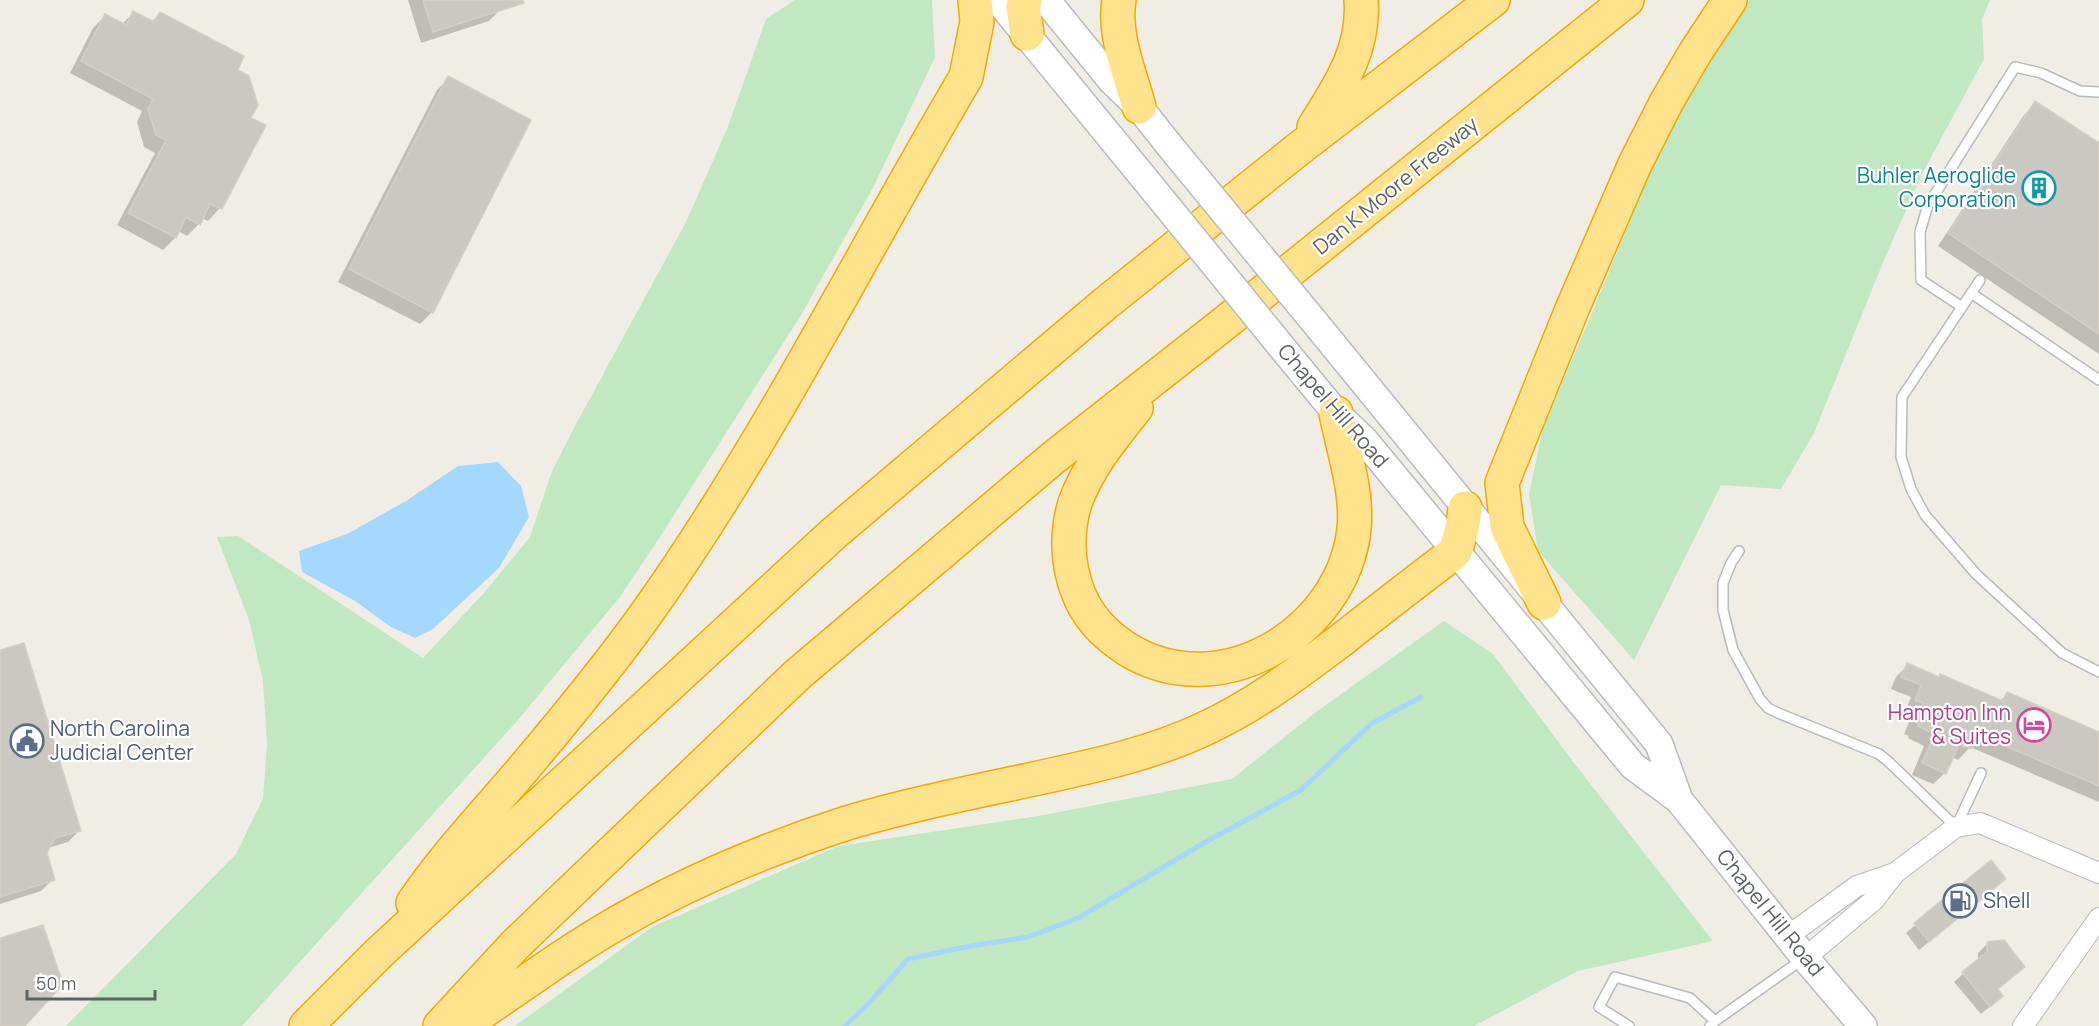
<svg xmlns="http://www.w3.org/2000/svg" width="2099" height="1026" font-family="Manrope,sans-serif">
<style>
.green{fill:#c0e8c1}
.water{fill:#a5d8ff}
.shadow{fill:#0003}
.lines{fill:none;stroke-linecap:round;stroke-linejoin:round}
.stream{stroke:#a5d8ff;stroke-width:5}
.building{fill:#cbc8c2;stroke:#d5cfc3;stroke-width:1.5}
.lane-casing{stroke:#b7babf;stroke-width:12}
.street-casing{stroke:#b7babf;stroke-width:22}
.secondary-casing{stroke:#b8bcc1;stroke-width:30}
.highway-casing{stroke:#f4a900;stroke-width:36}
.lane{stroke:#fff;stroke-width:9}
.street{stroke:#fff;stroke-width:20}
.secondary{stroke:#fff;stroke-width:27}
.highway{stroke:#ffe28c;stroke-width:33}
.secondary-bridge-casing{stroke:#b8bcc1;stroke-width:30;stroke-linecap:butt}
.secondary-bridge{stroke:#fff;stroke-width:27}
.labels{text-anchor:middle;stroke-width:4.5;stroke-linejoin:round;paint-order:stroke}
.culture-label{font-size:21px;fill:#0d838f;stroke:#fff;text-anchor:end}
.street-label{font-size:21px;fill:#5c6166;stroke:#fff}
.hotel-label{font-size:21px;fill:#b23c85;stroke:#fff;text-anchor:end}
.service-label{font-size:21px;fill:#4e5e75;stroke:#fff;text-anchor:start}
</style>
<rect width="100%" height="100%" fill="#f0ede5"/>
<path class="green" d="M795 0H932L935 57 874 186 801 315 660 537 619 598 517 721 242 1026H66L236 854 263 799 267 744 263 681 249 620 217 537 238 536 423 658 484 593 530 537 552 471 575 426 686 222 727 129 766 19Z
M1749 0H1990L1982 19 1984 59 1922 174 1884 260 1814 433 1781 489 1721 485 1634 660 1538 551 1529 494 1543 428 1593 311 1660 147 1726 31Z
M1444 621 1493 654 1574 763 1713 941 1578 971 1474 1026H515L652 927 839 846 1038 816 1232 779 1316 712Z"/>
<path class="water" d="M498 462 521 486 529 517 499 568 433 629 415 638 391 627 355 601 302 572 299 551 347 534 406 501 458 466Z"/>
<path class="shadow" d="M408 0H499L501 9 489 21 421 43Z
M133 13 151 22 160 14 236 70 249 118 264 125 220 208 208 221 202 218 199 224 187 236 178 231 175 238 163 250 117 225 155 153 144 147 137 122 142 111 70 73 93 28 105 16 122 24Z
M449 78 432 312 420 324 338 282 437 90Z
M2036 103 2099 145V354L1938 246 2024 115Z
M0 652 80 830 68 842 48 848 45 853 53 879 41 891 0 904Z
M1908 665 2000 701 2007 694 2099 734V802L1970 747 1958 760 1952 757 1945 773 1933 784 1912 775 1924 746 1908 738 1909 736 1904 734 1912 715 1905 712 1911 697 1891 689 1896 677Z
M1990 862 2004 879 1919 950 1906 933Z
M1987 944 1997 990 1992 1005 1981 1014 1954 982 1978 960V953Z"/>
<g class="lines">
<path class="stream" d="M845 1026 871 1001 908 959 971 946 1028 937 1078 918 1202 844 1301 790 1371 724 1421 697"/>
</g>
<path class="building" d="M423 0H523L524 3 433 32Z
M133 11 154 22 160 12 244 56 238 70 249 76 258 105 251 118 266 125 222 209 210 204 200 225 186 217 176 238 128 213 166 140 156 135 148 109 153 99 81 61 105 14 126 25Z
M448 76 531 120 433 313 349 269Z
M2035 101 2099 143V334L1948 233Z
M24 643 81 831 55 838 47 853 55 880 0 897V650Z
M1907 663 1939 677 1940 674 2003 701 2007 692 2099 732V786L1977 734 1971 749 1959 744 1946 774 1922 763 1935 734 1918 726 1920 724 1915 722 1923 703 1915 700 1921 685 1901 677Z
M1991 860 2006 879 1929 942 1914 923Z
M43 925 63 984 25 1026H0V938Z
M2004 940 2025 967 1998 989 2003 996 1990 1007 1962 972 1987 952V942Z"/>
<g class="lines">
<g class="lane-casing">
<path id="lane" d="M1980 280 1902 397 1901 457 1911 489 1925 515 1976 574 2062 653 2099 672
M1971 293 2099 380
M1962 307 1921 280 1920 232 1928 205 2015 67 2041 73 2080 91 2099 92
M1739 551 1731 563 1723 583V610L1733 650 1760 699 1768 708 1778 713 1879 754 1890 763 1956 827 1981 773
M1629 1026 1599 1007 1615 977 1690 998 1715 1021
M1710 1026 1715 1021 1803 959"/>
</g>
<g class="street-casing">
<path id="street" d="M1788 936 1857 886 1895 873 1956 827 1980 823 2099 873
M1805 958 1874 900 1895 873
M2023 1026 2099 918"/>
</g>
<g class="secondary-casing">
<path id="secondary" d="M998 0 1153 189
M1046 0 1112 81 1139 107 1169 145
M1321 330 1659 744 1679 800
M1289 356 1336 413 1365 441 1633 766 1679 800 1805 958 1863 1026"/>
</g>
<g class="highway-casing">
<path id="highway" d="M1025 0 1023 7 1027 34
M1119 0C1113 35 1130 73 1139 107
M1314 127C1339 87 1365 50 1361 0
M1136 408C1112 438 1088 467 1075 503 1066 532 1067 564 1078 592 1087 616 1105 635 1127 649 1220 707 1343 632 1354 529 1358 491 1343 450 1336 413
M1544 603 1507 527 1502 483 1573 307 1635 164 1667 101 1695 53 1730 0
M413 903C444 857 482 817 518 775 562 723 606 670 646 614 767 444 860 256 966 77L977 22 975 0
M306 1026 379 953 833 534 1106 303 1301 147 1493 0
M440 1026 515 945 797 675 1053 458 1226 322 1627 0
M462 1026C501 1000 539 972 578 947 660 894 754 853 847 823 911 804 978 791 1043 777 1098 765 1153 753 1204 729 1254 706 1296 674 1340 641 1378 611 1417 581 1455 552L1463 525 1465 508"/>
</g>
<use href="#lane" class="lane"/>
<use href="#street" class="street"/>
<use href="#secondary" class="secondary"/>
<use href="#highway" class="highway"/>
<g class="secondary-bridge-casing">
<path id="secondary-bridge" d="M1169 145 1321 330
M1153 189 1289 356"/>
</g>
<use href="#secondary-bridge" class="secondary-bridge"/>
</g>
<defs>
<g id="building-ring" transform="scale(1.725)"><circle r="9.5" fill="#fff" stroke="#0f9aa8" stroke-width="1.5"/><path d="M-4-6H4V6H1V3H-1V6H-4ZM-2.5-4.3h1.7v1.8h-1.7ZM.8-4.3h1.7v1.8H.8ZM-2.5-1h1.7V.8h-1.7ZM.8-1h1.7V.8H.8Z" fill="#0f9aa8"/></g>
<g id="hotel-ring" transform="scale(1.725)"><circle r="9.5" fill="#fff" stroke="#d1479c" stroke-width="1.5"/><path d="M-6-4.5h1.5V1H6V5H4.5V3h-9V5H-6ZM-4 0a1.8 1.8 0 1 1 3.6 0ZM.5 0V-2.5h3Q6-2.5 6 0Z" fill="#d1479c"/></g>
<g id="civic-ring" transform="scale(1.725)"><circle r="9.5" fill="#fff" stroke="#5c6f8a" stroke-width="1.5"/><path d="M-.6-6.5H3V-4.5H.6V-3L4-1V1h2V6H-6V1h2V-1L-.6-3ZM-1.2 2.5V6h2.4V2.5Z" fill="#5c6f8a"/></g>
<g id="fuel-ring" transform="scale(1.725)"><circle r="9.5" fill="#fff" stroke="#5c6f8a" stroke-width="1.5"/><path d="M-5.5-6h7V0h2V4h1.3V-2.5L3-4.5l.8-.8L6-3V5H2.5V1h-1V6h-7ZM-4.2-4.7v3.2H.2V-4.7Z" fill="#5c6f8a"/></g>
</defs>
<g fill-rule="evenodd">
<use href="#building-ring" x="2039" y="188"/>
<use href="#hotel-ring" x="2034" y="725"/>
<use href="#civic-ring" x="27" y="741"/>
<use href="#fuel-ring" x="1960" y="901"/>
</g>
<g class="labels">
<g class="culture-label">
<text x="2016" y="183">Buhler Aeroglide<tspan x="2016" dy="24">Corporation</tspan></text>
</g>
<g class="street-label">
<text transform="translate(1396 186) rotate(-39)" y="7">Dan K Moore Freeway</text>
<text transform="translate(1333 406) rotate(49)" y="7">Chapel Hill Road</text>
<text transform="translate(1770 913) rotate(51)" y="7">Chapel Hill Road</text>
</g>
<g class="hotel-label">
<text x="2011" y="720">Hampton Inn<tspan x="2011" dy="24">&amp; Suites</tspan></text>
</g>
<g class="service-label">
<text x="50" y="736">North Carolina<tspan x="50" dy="24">Judicial Center</tspan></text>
<text x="1983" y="908">Shell</text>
</g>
</g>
<path d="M27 990v9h128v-9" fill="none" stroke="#5c6166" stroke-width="3"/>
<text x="36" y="990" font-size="18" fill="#5c6166" stroke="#ffffff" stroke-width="4.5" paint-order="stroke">50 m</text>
</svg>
